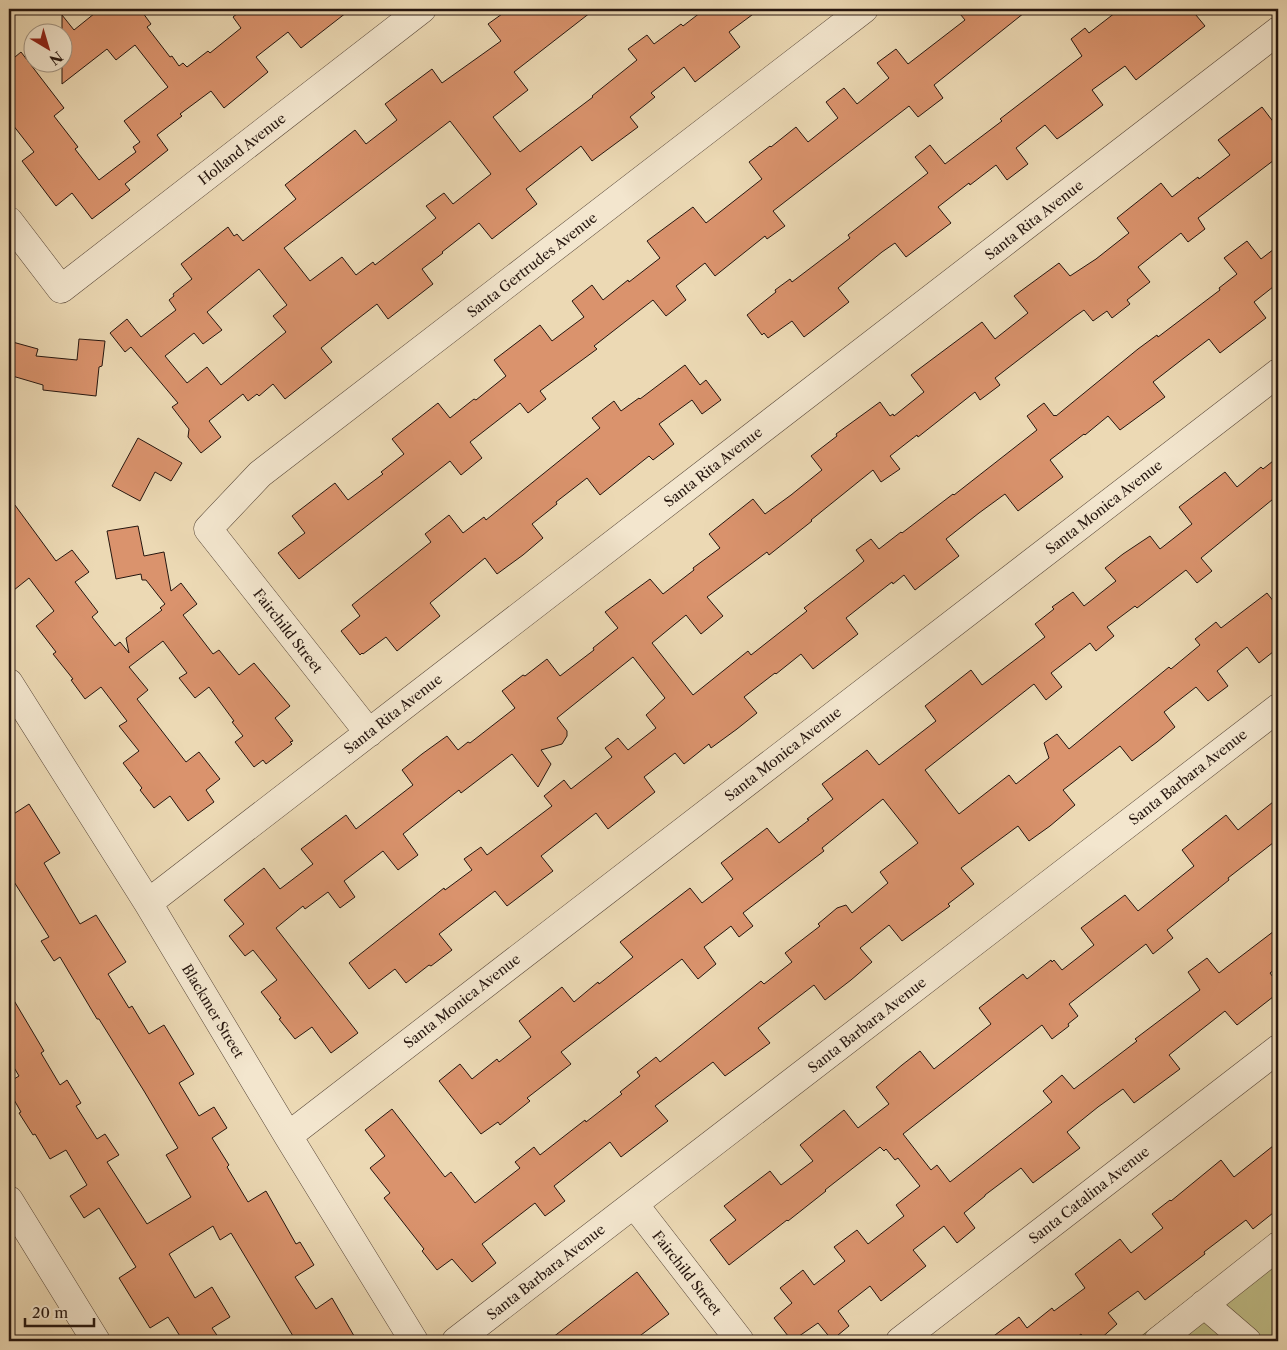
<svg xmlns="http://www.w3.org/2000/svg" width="1287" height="1350" font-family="'Libre Caslon Text',serif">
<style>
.green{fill:#bfbd87;stroke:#726a4b}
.building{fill:#da936d;stroke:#26160f;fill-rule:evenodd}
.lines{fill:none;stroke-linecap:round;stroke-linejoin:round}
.minor-casing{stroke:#584738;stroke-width:29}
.minor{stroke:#f3e6ce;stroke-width:28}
.labels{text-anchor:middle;stroke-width:4;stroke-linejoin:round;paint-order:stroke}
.street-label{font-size:14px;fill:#26160f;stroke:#f3e6ce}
</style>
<rect width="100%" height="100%" fill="#ecd9b4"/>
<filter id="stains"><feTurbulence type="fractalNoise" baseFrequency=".004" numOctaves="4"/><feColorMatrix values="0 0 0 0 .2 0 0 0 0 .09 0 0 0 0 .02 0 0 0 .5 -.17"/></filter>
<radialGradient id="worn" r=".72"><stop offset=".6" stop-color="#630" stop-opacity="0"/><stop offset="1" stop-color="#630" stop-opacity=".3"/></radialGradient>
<path class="green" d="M1278 1230V1341H1135Z"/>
<path class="building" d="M100 9H140L151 24 147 27 170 57 172 56 179 66 183 63 187 67 208 51 210 53 241 28 233 17 243 9H351L301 48 288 32 256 57 268 72 224 108 211 91 180 114 182 116 157 135 168 150 125 184 130 190 92 219 72 193 56 206 22 161 34 152 9 120V62L21 52 64 108 54 116 78 147 75 149 99 180 136 152 133 147 140 142 124 121 168 87 135 45 116 60 107 49 62 84V15L74 30Z
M509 9H595L514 72 528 90 493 117 520 152 593 97 592 96 637 60 628 49 647 35 654 44 681 24 683 26 705 9H760L729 32 740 47 695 82 684 67 651 93 655 97 630 117 638 127 592 161 581 146 526 189 537 204 492 239 479 223 442 252 443 253 422 269 433 284 388 319 377 304 346 328 321 348 332 362 285 399 273 384 259 396 257 394 248 401 243 394 209 421 221 437 201 453 188 437 189 429 172 407 178 403 131 347 125 352 110 333 127 319 141 337 176 310 169 300 174 296 173 294 192 279 181 264 228 227 234 236 237 234 243 241 296 199 285 185 355 130 366 144 397 120 385 104 432 69 442 83 501 41 488 24ZM450 121 491 174 453 204 444 193 426 206 436 218 375 265 373 262 356 275 342 257 310 281 284 248ZM259 269 287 305 273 316 286 332 221 385 207 367 187 383 165 356 194 333 203 344 222 330 207 312Z
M956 9H1029L934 85 943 98 918 117 909 106 773 211 785 226 767 239 765 236 715 276 705 263 676 286 686 300 666 316 653 300 594 346 597 349 540 391 546 399 528 413 520 403 470 442 482 458 461 475 450 461 299 579 278 553 305 533 292 516 335 483 348 500 383 474 381 472 404 454 392 439 438 403 450 418 474 399 476 400 506 376 494 360 540 325 552 341 584 317 572 301 592 285 603 300 628 280 629 282 660 258 647 241 693 207 706 223 762 179 749 162 770 146 771 147 796 127 808 142 838 118 826 102 844 88 857 104 889 78 877 63 896 49 908 64 965 20Z
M1120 9H1191L1205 26 1136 80 1125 66 1092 90 1103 105 1063 135 1057 139 1045 125 1016 148 1028 164 1007 180 996 165 970 185 969 183 938 207 951 223 906 257 895 243 882 252 838 288 849 302 804 337 792 321 768 338 764 333 762 335 747 315 776 292 775 290 790 279 792 282 850 238 848 235 928 173 915 157 930 145 945 164 1002 121 1000 119 1082 56 1071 39 1085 28 1089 33Z
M1262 107 1278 128V157L1198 218 1205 229 1188 242 1181 233 1138 267 1150 282 1127 300 1130 304 1112 318 1107 311 1093 321 1084 310 1074 317 995 378 1000 385 980 400 975 392 918 437 917 435 890 456 900 469 881 482 873 470 811 520 812 521 769 555 767 552 707 597 723 616 701 634 686 615 652 643 693 695 748 651 751 655 807 611 804 608 857 567 864 561 856 550 871 539 879 549 901 532 902 533 953 494 954 495 1037 430 1027 416 1044 403 1054 416 1055 415 1056 416 1138 349 1157 335 1158 337 1220 290 1219 288 1237 274 1224 258 1247 241 1261 259 1278 246V283L1254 302 1266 318 1220 353 1209 339 1184 358 1153 382 1165 397 1120 430 1108 416 1085 435 1084 434 1050 460 1063 477 1018 511 1005 494 979 513 946 539 959 556 915 590 904 575 893 584 892 582 846 618 858 634 813 669 801 654 776 674 775 673 744 697 757 713 737 729 711 748 709 744 684 764 675 753 644 777 655 792 608 829 596 813 541 856 553 871 532 887 507 906 495 891 439 934 452 950 431 966 429 965 406 983 395 969 369 989 349 963 444 888 445 890 472 870 464 859 481 847 487 855 552 806 544 796 564 780 571 789 612 757 605 748 618 738 628 750 656 728 646 715 665 698 633 657 557 718 567 731V736L562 744 541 750 551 764 538 787 512 754 461 793 459 790 403 834 418 855 398 870 383 851 344 881 355 897 340 908 328 892 305 909 303 906 276 928 358 1033 331 1053 312 1027 295 1039 279 1019 281 1018 261 992 277 980 253 950 245 956 229 936 244 924 224 900 264 868 280 889 313 864 301 849 346 815 356 829 413 785 402 770 422 754 447 736 458 750 468 742 470 743 515 708 502 691 523 675 525 676 547 659 560 676 594 650 593 648 618 628 605 612 650 579 663 594 694 570 693 568 720 548 709 534 753 499 765 514 791 495 822 470 811 456 837 436 836 434 880 402 890 416 893 414 894 416 924 392 911 375 982 322 995 339 1028 313 1014 296 1059 263 1070 276 1096 259 1129 233 1117 218 1161 183 1172 197 1198 177 1199 179 1230 155 1218 140Z
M79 339 105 341 102 366 99 367 96 396 43 390V385L9 375V341L38 349 36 356 77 360Z
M685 365 700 385 706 380 721 400 702 414 692 400 659 424 674 444 653 460 649 456 600 495 587 478 556 502 557 504 532 524 543 538 523 555 497 574 485 558 430 603 440 616 397 651 386 637 363 654 362 653 360 655 341 631 360 616 352 605 431 542 425 534 449 515 463 533 484 517 486 520 600 428 592 418 614 401 621 411 639 398 640 399Z
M138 438 182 463 171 481 155 472 140 501 112 486Z
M1278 457V495L1201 558 1212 571 1197 583 1186 570 1137 608 1135 606 1107 627 1114 636 1096 651 1090 643 1051 673 1062 687 1046 700 1034 684 925 770 959 814 1009 775 1016 784 1049 758 1044 743 1057 734 1069 749 1169 667 1171 669 1200 645 1195 639 1216 622 1221 628 1267 593 1278 607V648L1259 663 1247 647 1217 671 1228 686 1208 701 1196 687 1164 712 1175 727 1157 742 1132 761 1120 746 1063 790 1075 805 1050 826 1029 841 1018 826 961 868 974 884 948 904 950 906 902 941 889 925 860 948 872 962 851 980 825 1000 814 985 758 1028 770 1043 725 1076 713 1062 655 1106 668 1121 621 1157 610 1142 554 1186 565 1201 545 1216 535 1203 482 1244 496 1263 472 1282 452 1259 437 1270 422 1251 424 1249 384 1198 390 1193 370 1168 385 1156 365 1130 392 1109 445 1177 451 1172 475 1203 520 1168 515 1162 534 1147 540 1155 585 1120 586 1122 622 1094 620 1092 640 1076 637 1072 656 1057 660 1062 761 981 764 984 792 962 785 953 820 926 818 924 837 908 846 905 852 913 888 883 880 872 918 843 883 799 822 848 824 851 743 913 753 926 739 937 731 926 704 947 716 964 698 979 682 959 561 1052 571 1064 527 1098 530 1101 500 1125 498 1122 481 1134 439 1081 460 1064 472 1079 497 1059 499 1062 531 1037 519 1021 562 987 574 1002 598 982 599 984 633 957 620 942 690 888 702 903 733 879 721 863 767 828 779 843 809 820 807 819 833 799 822 784 842 769 867 750 879 765 936 721 925 706 971 670 982 685 1045 637 1035 624 1054 609 1052 607 1073 592 1084 606 1116 581 1105 568 1123 554 1150 536 1160 549 1192 524 1179 507 1225 472 1237 487 1261 467 1263 469Z
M9 497 56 561 72 550 89 572 75 582 98 612 92 617 115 646 120 642 129 653 126 638 162 610 160 608 165 604 146 580H142L141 574 116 579 107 531 138 526 144 556 164 552 171 591 181 583 197 604 183 615 213 654 219 650 239 675 254 663 290 706 275 718 293 741 290 742 292 744 266 764 263 760 254 767 235 742 243 736 232 722 234 721 209 687 195 698 179 678 187 673 163 641 129 667 148 690 137 699 186 762 199 752 220 779 206 790 214 802 188 821 170 796 154 808 140 790 142 788 123 763 139 751 119 726 127 721 101 687 85 699 71 680 73 679 53 654 56 652 36 626 54 611 29 578 9 594Z
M1278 798V839L1228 878 1229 880 1167 930 1173 938 1153 954 1146 944 1069 1004 1078 1016 1068 1024 1069 1026 1052 1039 1042 1025 903 1134 931 1170 937 1165 950 1182 1052 1102 1043 1091 1062 1075 1074 1089 1137 1041 1135 1039 1200 990 1188 972 1207 958 1219 973 1278 928V967L1270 973 1278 984V993L1237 1025 1225 1011 1169 1055 1180 1069 1134 1103 1123 1089 1098 1107 1067 1132 1080 1148 1033 1183 1021 1168 985 1195V1196L964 1213 975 1228 957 1243 944 1226 913 1250 926 1266 881 1301 870 1286 838 1311 849 1326 832 1340 818 1323 792 1341 774 1318 792 1303 780 1288 803 1270 814 1285 845 1261 834 1247 857 1230 868 1244 904 1216 896 1205 920 1186 898 1158 895 1160 886 1149 884 1151 880 1147 825 1190 826 1191 788 1221 787 1220 729 1265 710 1240 736 1220 724 1206 770 1171 781 1185 813 1161 800 1145 844 1110 858 1128 889 1104 876 1087 902 1065 920 1051 934 1069 991 1024 979 1008 1023 974 1027 979 1051 960 1052 962 1054 960 1062 970 1094 945 1081 928 1125 895 1138 911 1194 866 1182 850 1226 815 1238 830Z
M29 804 60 853 44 863 80 924 96 915 126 962 108 974 129 1008 132 1006 149 1034 164 1025 194 1074 179 1083 199 1116 214 1107 227 1128 212 1138 229 1165 227 1167 248 1202 266 1191 296 1244 300 1242 314 1265 295 1277 316 1309 332 1298 357 1341H296L231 1233 220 1240 213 1226 169 1254 195 1298 212 1287 230 1317 212 1328 221 1341H183L168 1317 150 1328 119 1278 136 1267 99 1208 84 1218 70 1196 87 1185 66 1150 50 1159 35 1134 33 1135 19 1113 21 1112 9 1091V1082L19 1076 9 1059V992L44 1051 41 1053 60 1085 67 1080 81 1103 76 1106 97 1139 105 1134 119 1155 107 1162 147 1224 191 1197 166 1155 178 1148 144 1091 99 1019H97L60 957 54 961 41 941 49 937 9 874V817Z
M1278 1142V1209L1253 1229 1246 1220 1204 1252 1205 1254 1145 1300 1138 1291 1108 1313 1117 1324 1098 1341H1087L1081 1334 1072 1341H987L1019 1317 1027 1328 1052 1308 1054 1311 1085 1288 1075 1274 1120 1239 1131 1253 1163 1228 1152 1214 1170 1200 1171 1201 1221 1160 1234 1177Z
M637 1272 669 1314 633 1341H548Z"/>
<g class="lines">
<g class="minor-casing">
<path id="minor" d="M9 221 61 289 422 9
M9 683 148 903 288 1136 414 1341
M369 733 208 529 260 474 864 9
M148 903 1278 31
M288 1136 1278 373
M9 1200 96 1341
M634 1204 740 1341
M1204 1304 1247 1341
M456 1341 1278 708
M900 1341 1278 1049
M1158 1341 1278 1246"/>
</g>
<use href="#minor" class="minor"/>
</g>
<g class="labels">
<g class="street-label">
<text transform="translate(242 149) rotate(-38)" y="5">Holland Avenue</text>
<text transform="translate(1034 220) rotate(-38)" y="5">Santa Rita Avenue</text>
<text transform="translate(532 265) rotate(-38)" y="5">Santa Gertrudes Avenue</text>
<text transform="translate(713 467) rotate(-38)" y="5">Santa Rita Avenue</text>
<text transform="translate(1104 507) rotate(-38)" y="5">Santa Monica Avenue</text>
<text transform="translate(288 631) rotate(52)" y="5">Fairchild Street</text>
<text transform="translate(393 714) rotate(-38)" y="5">Santa Rita Avenue</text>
<text transform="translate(783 754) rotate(-38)" y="5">Santa Monica Avenue</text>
<text transform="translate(1188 777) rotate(-38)" y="5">Santa Barbara Avenue</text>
<text transform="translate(462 1001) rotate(-38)" y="5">Santa Monica Avenue</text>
<text transform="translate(213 1011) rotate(59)" y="5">Blackmer Street</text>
<text transform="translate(867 1025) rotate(-38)" y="5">Santa Barbara Avenue</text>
<text transform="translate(1089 1195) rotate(-38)" y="5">Santa Catalina Avenue</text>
<text transform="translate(546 1272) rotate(-38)" y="5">Santa Barbara Avenue</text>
<text transform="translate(687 1273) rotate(52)" y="5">Fairchild Street</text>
</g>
</g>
<rect width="1287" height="1350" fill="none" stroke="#ecd9b4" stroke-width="30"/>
<rect x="10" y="10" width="1267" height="1330" fill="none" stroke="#26160f" stroke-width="2.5"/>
<rect x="15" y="15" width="1257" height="1320" fill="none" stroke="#26160f"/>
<g transform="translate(48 48) rotate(142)"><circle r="24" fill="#f3e6ce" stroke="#a19382"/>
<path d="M0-4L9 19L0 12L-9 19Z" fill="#8f2418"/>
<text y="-8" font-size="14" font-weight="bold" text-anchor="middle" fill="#26160f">N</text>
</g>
<path d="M25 1318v8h69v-8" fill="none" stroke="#26160f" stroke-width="2.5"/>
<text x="32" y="1318" font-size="15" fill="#26160f" stroke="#f3e6ce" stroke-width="4" paint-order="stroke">20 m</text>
<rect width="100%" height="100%" filter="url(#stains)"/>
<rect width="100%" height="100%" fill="url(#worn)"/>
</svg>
